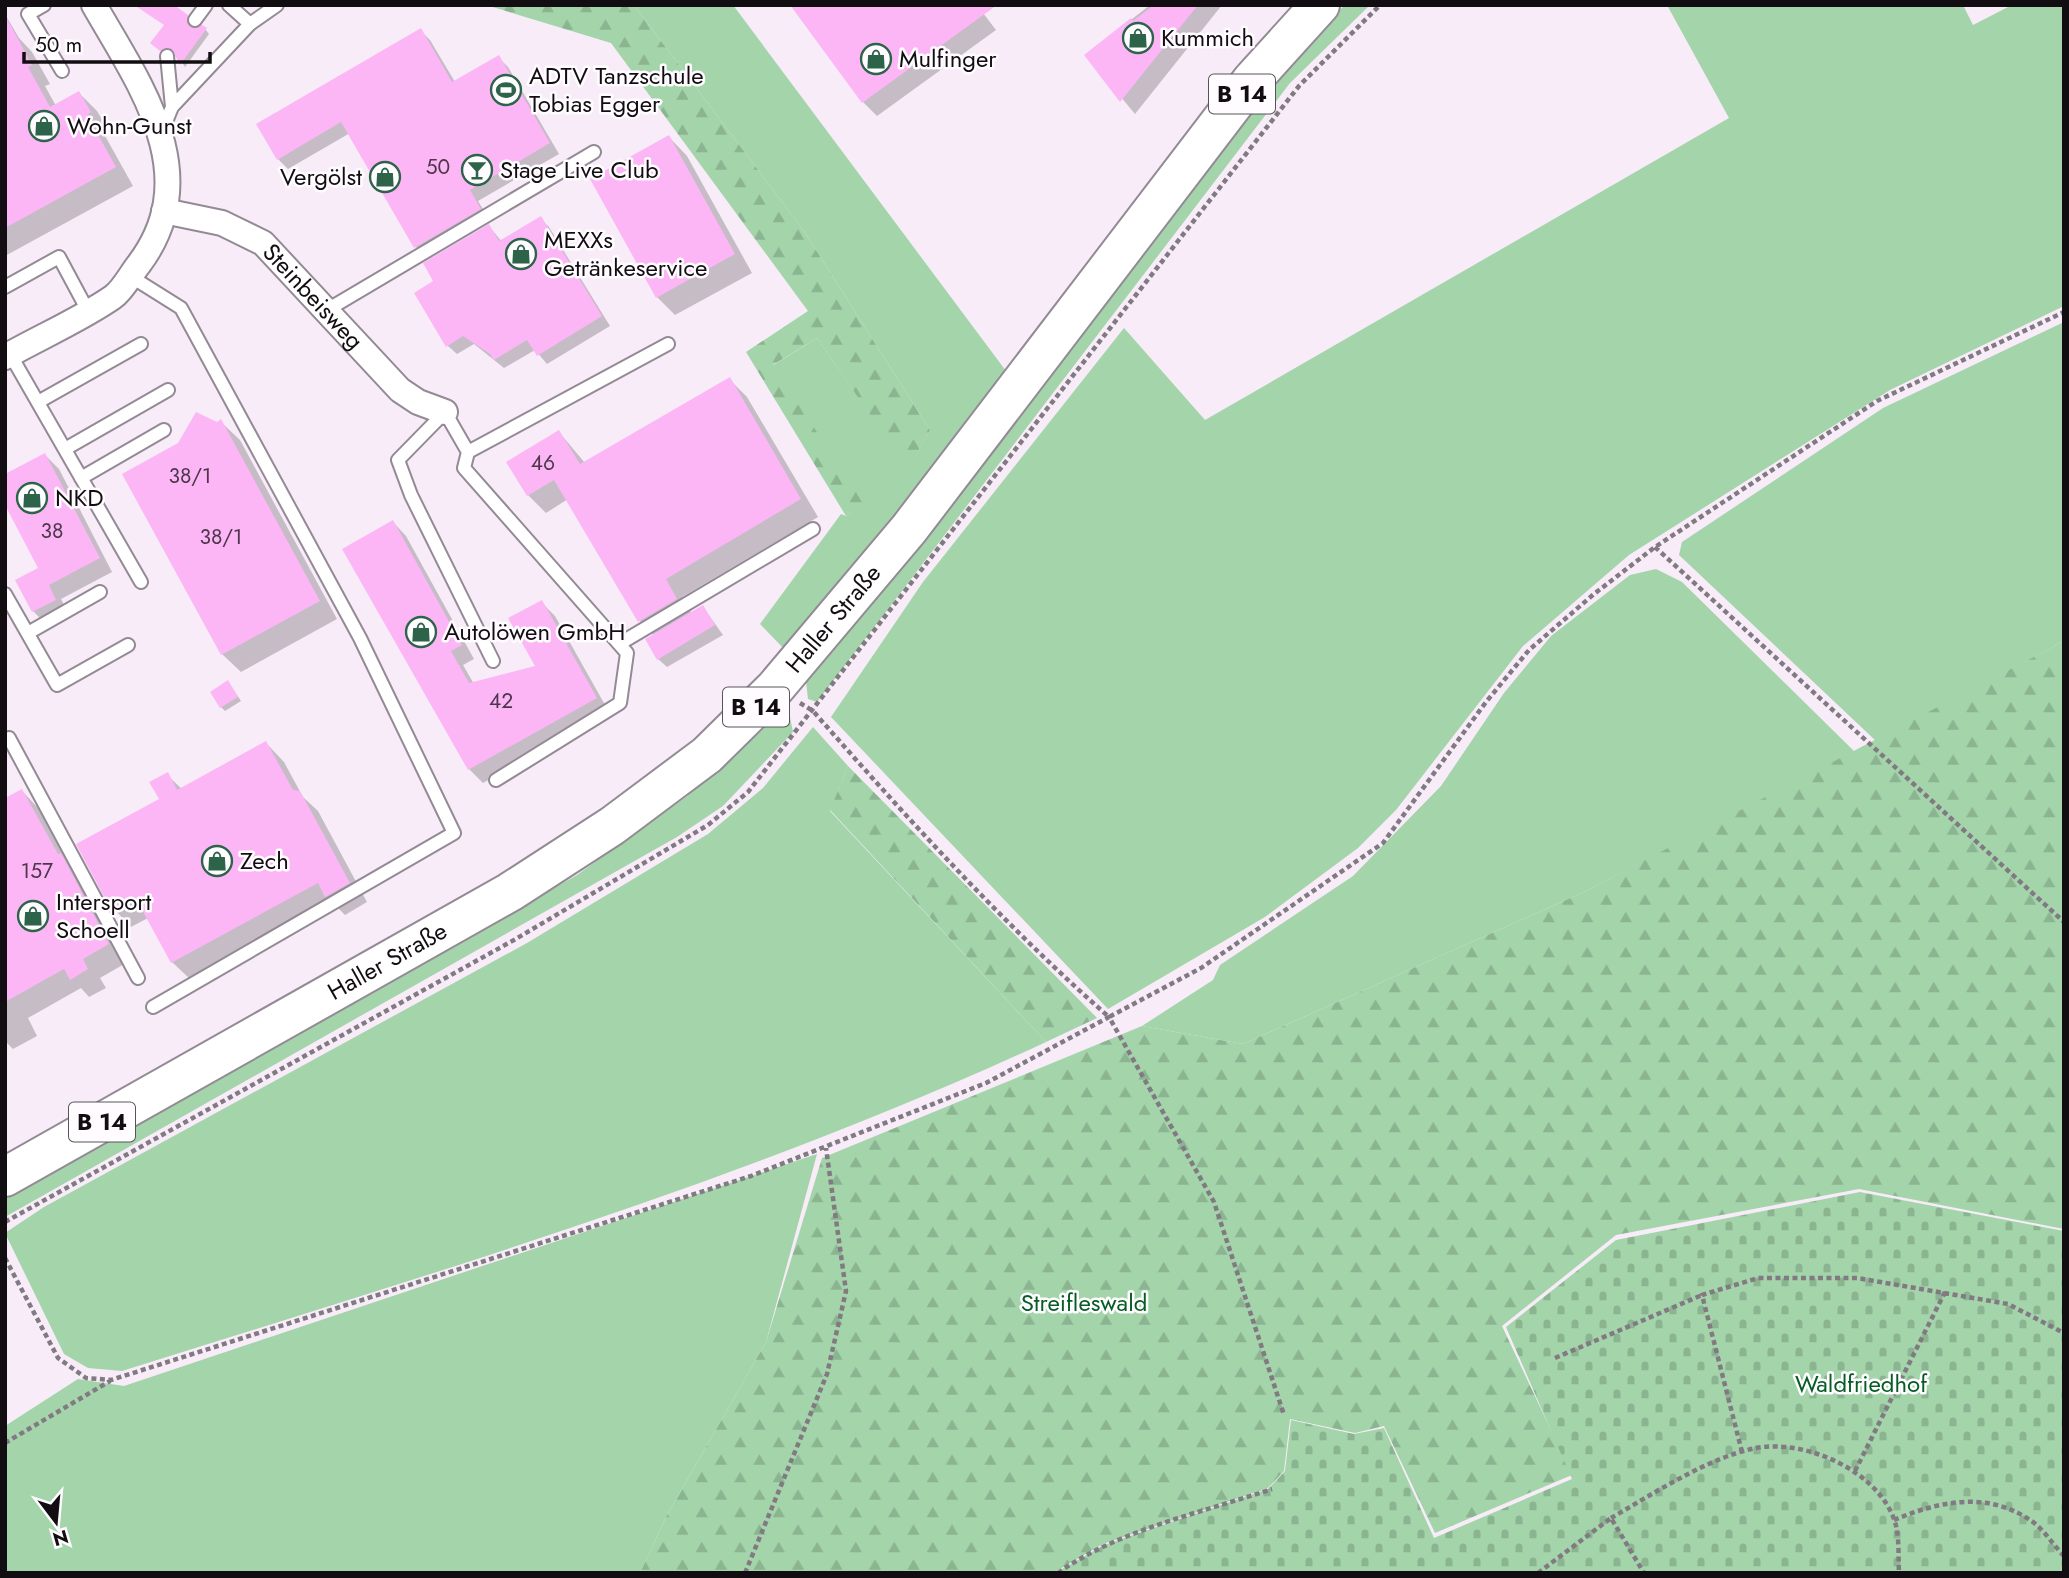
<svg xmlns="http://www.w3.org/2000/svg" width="2069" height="1578" font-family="Jost,sans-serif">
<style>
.grass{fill:#a3d4aa}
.forest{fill:url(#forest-firs)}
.cemetery{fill:url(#cemetery-stones)}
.shadow{fill:#0003}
.building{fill:#fcb6f6}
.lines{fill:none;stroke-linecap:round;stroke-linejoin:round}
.service-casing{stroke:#938a95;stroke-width:16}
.minor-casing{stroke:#938a95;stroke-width:28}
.primary-casing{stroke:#938a95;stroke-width:42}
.path{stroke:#817a82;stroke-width:4.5;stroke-dasharray:5 3.5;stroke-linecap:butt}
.service{stroke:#fff;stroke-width:12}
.minor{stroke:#fff;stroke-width:24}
.primary{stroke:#fff;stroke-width:38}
.labels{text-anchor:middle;stroke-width:5;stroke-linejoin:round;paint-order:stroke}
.number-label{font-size:21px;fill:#4c374a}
.shield{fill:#fffcff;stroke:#585558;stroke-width:2}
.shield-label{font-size:23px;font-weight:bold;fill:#110d11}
.poi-label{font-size:24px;fill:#110d11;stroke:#fffcff;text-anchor:start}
.street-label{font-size:24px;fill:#110d11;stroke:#fffcff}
.park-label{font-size:24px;fill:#065d25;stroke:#fffcff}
</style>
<defs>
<pattern id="forest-firs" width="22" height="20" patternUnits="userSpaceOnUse" patternTransform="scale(1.75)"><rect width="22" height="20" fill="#a3d4aa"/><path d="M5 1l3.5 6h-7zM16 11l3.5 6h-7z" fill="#8bb591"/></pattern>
<pattern id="cemetery-stones" width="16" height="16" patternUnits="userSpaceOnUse" patternTransform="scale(1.75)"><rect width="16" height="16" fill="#a3d4aa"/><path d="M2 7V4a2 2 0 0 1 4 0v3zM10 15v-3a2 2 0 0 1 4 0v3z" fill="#8bb591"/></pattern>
</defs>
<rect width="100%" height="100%" fill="#f7ecf8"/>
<path class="grass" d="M634 5H733L1006 371 787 652 760 624 841 514 846 516 863 504 772 366 817 338 908 469 930 430 804 231Z
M1345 5H1370L1290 83 817 702 808 699 806 681 842 640 1284 63Z
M1667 5H1963L1973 25 2012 5H2064V306L1890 390 1629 555 1523 646 1396 810 1358 848 1265 917 1108 1009 831 717 923 582 1124 328 1205 420 1729 118Z
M2064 322V641L1876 741 1679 555 1682 542 1883 408Z
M1656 569 1682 582 1855 752 1586 891 1243 1044 1142 1026 1213 980 1220 965 1353 876 1441 786 1504 693 1551 636 1630 575Z
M777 717H790L793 732 723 806 677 837 5 1217V1194L577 875 686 797Z
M813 727 848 766 830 811 1046 1042C749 1180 434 1273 122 1371L88 1368 64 1354 5 1233 44 1207 527 943 708 834 763 788Z
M817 1154 766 1342 667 1515 640 1573H5V1426L78 1379 124 1386Z"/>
<path class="forest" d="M486 5H634L804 231 930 430 908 470 817 338 773 365 864 504 846 516 746 352 808 311 611 43Z
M2064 641V1229L1859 1189 1616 1235 1502 1326 1572 1475 1435 1533 1384 1426 1355 1433 1290 1419 1284 1471 1268 1488 1103 1544 1053 1573H640L667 1515 766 1342 822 1158 1142 1026 1243 1044 1586 891Z
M848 766 1097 1018 1046 1042 830 810Z"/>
<path class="cemetery" d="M1860 1192 2064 1231V1573H1055L1104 1545 1268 1489 1285 1471 1291 1420 1354 1434 1384 1428 1434 1538 1572 1479 1506 1327 1616 1240Z"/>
<path class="shadow" d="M977 5 996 30 877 116 863 102Z
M1150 5H1222L1135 114 1086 55Z
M5 14 19 38 32 52 50 84 45 86 56 106 79 93 97 111 109 131 104 134 133 186 5 256Z
M187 16 191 21 190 29 206 30 209 34 185 67 175 52 166 54 156 47Z
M420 30 430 40 455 82 498 57 508 67 559 154 478 201 489 219 426 257 416 247 350 133 288 169 278 159Z
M669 137 687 156 752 273 675 315 657 297Z
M540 218 549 227 610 326 547 364 535 350 504 368 474 344 457 354 448 346 436 282 489 226 502 242Z
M729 379 747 397 818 517 682 597 692 614 703 607 723 635 667 667 658 659 654 636 640 621 568 499 546 513 528 495 509 462 559 432 585 463Z
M221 422 240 440 337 619 241 672 222 654 217 424Z
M45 455 59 469 112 572 61 599 69 614 47 625 33 611 41 569Z
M393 522 406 536 474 659 463 665 474 684 537 667 541 602 555 616 609 712 483 783 469 769 344 550Z
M231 686 241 701 225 711 221 707Z
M266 743 284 762 303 797 318 811 367 902 345 915 333 903 191 980 172 962 148 918 131 927 113 908 161 800 167 775 182 789Z
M22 791 40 810 126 963 100 978 106 988 89 997 81 988 28 1018 37 1036 13 1049 5 1041V800Z"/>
<path class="building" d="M134 5H174L188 15 187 23 190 27 202 25 207 28 180 65 171 48 160 51 150 43 164 25Z
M790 5H997L862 103Z
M1154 5H1198L1120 102 1084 55 1131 18 1133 21Z
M5 15 32 65 28 67 50 107 79 91 91 112 87 115 116 167 5 228Z
M421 28 452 82 499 55 550 143 470 190 481 209 414 248 341 122 277 160 256 124Z
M669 135 735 254 656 298 590 179Z
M541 216 602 316 537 356 527 340 494 360 490 354 463 336 446 347 414 293 433 281 423 263 489 224 499 241Z
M730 377 801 499 666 579 677 599 638 622 554 480 527 496 506 462 559 430 580 464Z
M196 412 217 422 221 419 320 601 221 655 122 474 178 443Z
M45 453 100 558 49 585 56 600 32 612 15 580 38 568 5 505V474Z
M393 520 462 645 451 651 469 683 535 666 508 618 542 600 597 698 468 770 342 549Z
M703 605 715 625 657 660 645 639Z
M228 680 238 697 220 708 210 692Z
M266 741 293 790 300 791 350 883 325 897 318 883 171 963 135 897 111 910 76 844 159 799 149 782 168 772 177 790Z
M22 789 58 854 61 853 109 944 83 959 88 969 70 980 64 969 5 1002V798Z"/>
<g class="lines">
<g class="service-casing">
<path id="service" d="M44 5 28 14 62 71
M229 5 250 24
M195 20 206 5
M167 56 172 107
M161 134 172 107 250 24 277 5
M130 276 181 308 360 638 454 833 153 1007
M5 287 59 257 88 311
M327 310 594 152
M10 354 141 582
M38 402 141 344
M65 449 168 390
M468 452 464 468 627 653 620 703 496 780
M81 478 164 430
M5 594 57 685 128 645
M28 633 100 592
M619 644 813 529
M493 661 411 495 398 460 445 412 468 452 668 344
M5 740 9 738 138 978"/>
</g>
<g class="minor-casing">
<g id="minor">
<path id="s1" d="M164 211 222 223 263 243 400 390 418 402 445 412"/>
<path d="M5 357C40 337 80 320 113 297 123 290 131 274 139 264 206 175 140 85 94 5"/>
</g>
</g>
<g class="primary-casing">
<g id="primary">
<path id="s2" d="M5 1177 510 892 612 826 707 755 775 688 909 529 1252 80 1320 5"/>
</g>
</g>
<path class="path" d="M1655 547 2064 922
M800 703 813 711C907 818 1002 923 1109 1017L1201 968 1383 843 1486 702 1529 650 1594 594 1655 547 1877 401 2064 312
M5 1222 514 940 708 825 748 792 1299 86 1380 5
M5 1258 58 1358 86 1378 111 1380 751 1176 986 1083 1109 1017 1214 1202 1284 1415
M1555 1358 1702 1295
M5 1443 110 1381
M1742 1452 1702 1295 1758 1278H1857L2008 1304 2064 1333
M1855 1471 1945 1292
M1611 1518C1653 1494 1709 1457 1756 1448 1805 1439 1876 1470 1894 1519 1900 1535 1898 1557 1899 1573
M1894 1520C1939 1501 1987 1491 2030 1520 2043 1528 2053 1545 2064 1556
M745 1573 827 1374 846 1291 826 1148
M1058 1573C1120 1529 1201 1513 1272 1489
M1538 1573 1611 1518 1644 1573"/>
<use href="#service" class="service"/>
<use href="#minor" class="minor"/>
<use href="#primary" class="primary"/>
</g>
<defs>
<g id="shop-ring" transform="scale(1.575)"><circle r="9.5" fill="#fffcff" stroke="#2d6349" stroke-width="1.5"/><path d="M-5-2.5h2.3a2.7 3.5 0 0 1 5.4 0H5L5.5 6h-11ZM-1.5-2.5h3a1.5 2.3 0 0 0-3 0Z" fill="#2d6349"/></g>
<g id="stadium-ring" transform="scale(1.575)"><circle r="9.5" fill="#fffcff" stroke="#2d6349" stroke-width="1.5"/><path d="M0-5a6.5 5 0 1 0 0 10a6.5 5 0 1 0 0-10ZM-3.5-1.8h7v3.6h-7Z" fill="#2d6349"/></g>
<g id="bar-ring" transform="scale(1.575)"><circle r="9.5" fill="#fffcff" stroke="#2d6349" stroke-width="1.5"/><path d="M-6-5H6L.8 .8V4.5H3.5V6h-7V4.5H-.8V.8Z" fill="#2d6349"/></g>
</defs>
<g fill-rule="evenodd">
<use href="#shop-ring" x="1138" y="38"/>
<use href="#shop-ring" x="876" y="59"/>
<use href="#stadium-ring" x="506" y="90"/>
<use href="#shop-ring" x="44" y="126"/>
<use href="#bar-ring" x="477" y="170"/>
<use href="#shop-ring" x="385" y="177"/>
<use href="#shop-ring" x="521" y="254"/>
<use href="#shop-ring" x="32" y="498"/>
<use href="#shop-ring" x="421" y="632"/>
<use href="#shop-ring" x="217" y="861"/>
<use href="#shop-ring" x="33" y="916"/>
</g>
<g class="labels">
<g class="number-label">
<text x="438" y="174">50</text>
<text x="543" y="470">46</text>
<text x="190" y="483">38/1</text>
<text x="52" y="538">38</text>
<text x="221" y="544">38/1</text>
<text x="501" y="708">42</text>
<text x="37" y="878">157</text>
</g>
<g class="shield">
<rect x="1209" y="74.5" width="66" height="39" rx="5"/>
<rect x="723" y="687.5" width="66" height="39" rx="5"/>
<rect x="69" y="1102.5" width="66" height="39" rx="5"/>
</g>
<g class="shield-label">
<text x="1242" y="102">B 14</text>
<text x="756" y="715">B 14</text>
<text x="102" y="1130">B 14</text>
</g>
<g class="poi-label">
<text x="1161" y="46">Kummich</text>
<text x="899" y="67">Mulfinger</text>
<text x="529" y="84">ADTV Tanzschule<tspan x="529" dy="28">Tobias Egger</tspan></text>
<text x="67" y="134">Wohn-Gunst</text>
<text x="500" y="178">Stage Live Club</text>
<text x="362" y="185" text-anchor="end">Vergölst</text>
<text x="544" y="248">MEXXs<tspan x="544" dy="28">Getränkeservice</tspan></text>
<text x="55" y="506">NKD</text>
<text x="444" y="640">Autolöwen GmbH</text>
<text x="240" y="869">Zech</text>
<text x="56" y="910">Intersport<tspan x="56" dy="28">Schoell</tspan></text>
</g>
<g class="street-label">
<text dy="8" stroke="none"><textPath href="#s1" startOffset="178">Steinbeisweg</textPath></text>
<text dy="8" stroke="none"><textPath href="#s2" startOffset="1006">Haller Straße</textPath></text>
<text dy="8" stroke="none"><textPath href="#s2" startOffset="439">Haller Straße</textPath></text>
</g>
<g class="park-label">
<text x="1084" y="1311">Streifleswald</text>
<text x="1861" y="1392">Waldfriedhof</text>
</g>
</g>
<rect width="2069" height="1578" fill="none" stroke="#110d11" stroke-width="14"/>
<g transform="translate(56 1522) rotate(164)" stroke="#fffcff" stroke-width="5" paint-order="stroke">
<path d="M0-5L12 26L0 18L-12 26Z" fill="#110d11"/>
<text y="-10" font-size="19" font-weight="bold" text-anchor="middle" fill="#110d11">N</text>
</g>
<path d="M24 52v10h186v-10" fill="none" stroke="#110d11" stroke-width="3.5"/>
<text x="35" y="52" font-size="21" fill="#110d11" stroke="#fffcff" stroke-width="5" paint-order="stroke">50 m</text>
</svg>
